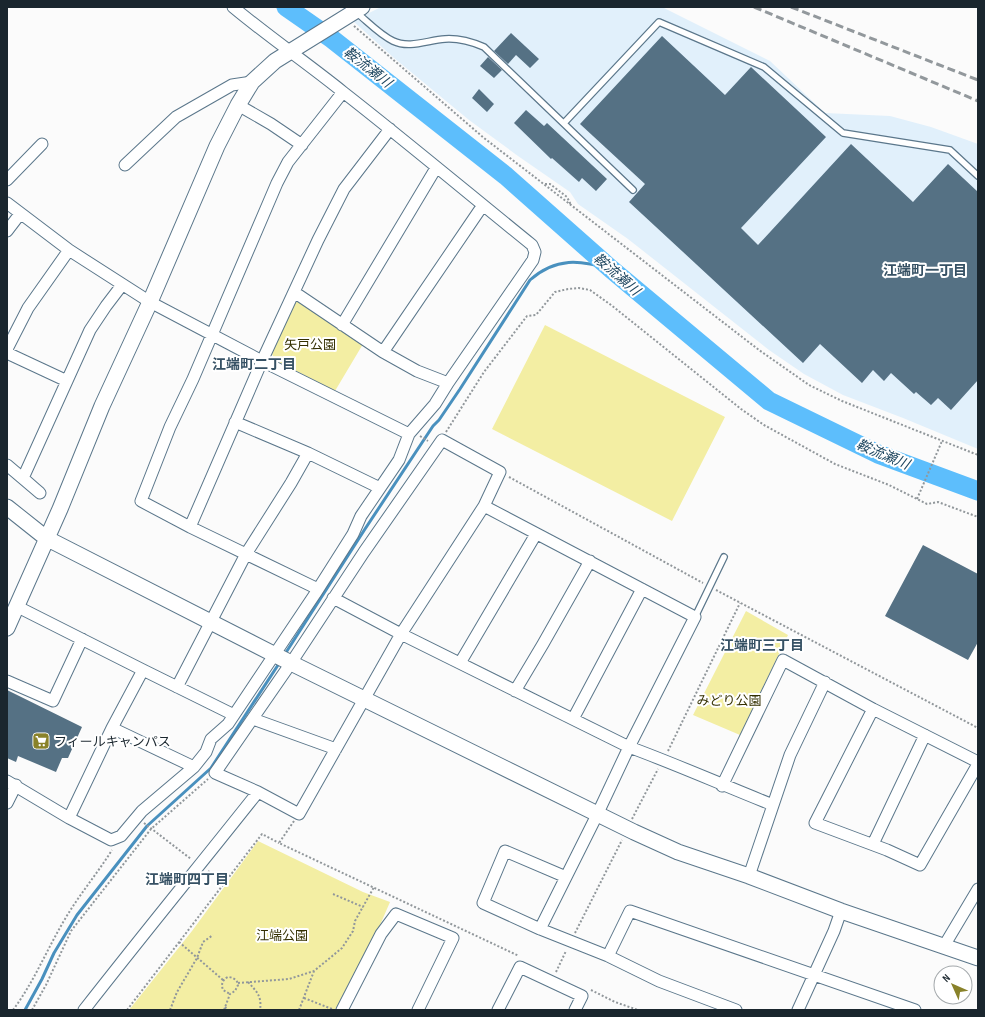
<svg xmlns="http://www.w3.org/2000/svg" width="985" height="1017" font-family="'Sofia Sans Condensed','Noto Sans JP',sans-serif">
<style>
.built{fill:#e1f0fb}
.park{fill:#f3eea3}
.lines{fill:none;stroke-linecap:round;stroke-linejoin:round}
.stream{stroke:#4990be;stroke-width:3}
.river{stroke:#5dbefc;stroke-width:19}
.building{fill:#557184}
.lane-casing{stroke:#5b778b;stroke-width:8}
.street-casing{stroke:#5b778b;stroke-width:13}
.secondary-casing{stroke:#5b778b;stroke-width:17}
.path{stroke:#91979b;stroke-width:2;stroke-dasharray:2 2;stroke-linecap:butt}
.lane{stroke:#fff;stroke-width:5.5}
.street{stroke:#fff;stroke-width:11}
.secondary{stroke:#fff;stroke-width:15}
.rail{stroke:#92989c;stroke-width:3;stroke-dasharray:8 4;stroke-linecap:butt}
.labels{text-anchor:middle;stroke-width:4;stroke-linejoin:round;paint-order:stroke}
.park-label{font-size:13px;fill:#343001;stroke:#fff}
.poi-label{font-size:13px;fill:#1a262e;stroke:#fff;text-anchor:start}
.water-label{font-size:14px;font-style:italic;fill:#1f4760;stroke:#fff}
.neighbourhood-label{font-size:14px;font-weight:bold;fill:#365164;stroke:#fff}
</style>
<rect width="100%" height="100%" fill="#fbfbfb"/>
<path class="built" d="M381 7H662L770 61 825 113 890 116 931 127 978 144V449L903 418 843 395 804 374 769 350 628 239 578 204 570 192 518 156 469 120 394 58 353 21Z"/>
<path class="park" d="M301 301 363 344 335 391 275 360 272 354 293 303Z
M545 325 725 417 672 521 492 429Z
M746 611 788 635 740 735 693 715Z
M258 841 363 892 390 902 377 932 335 1010H129L192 931Z"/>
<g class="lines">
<path class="stream" d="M285 654 365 529 433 426 439 420 460 389 530 280C556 257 580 260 611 269
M25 1010 42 979 54 953 77 915 147 826 211 768 280 662"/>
<path class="river" d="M286 7 332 39 506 176 611 269 769 401 878 454 978 491"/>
</g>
<path class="building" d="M511 33 539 59 530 68 516 55 508 64 494 51Z
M662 36 725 95 751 67 826 137 741 228 758 245 851 144 913 202 948 164 978 192V380L951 410 938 398 931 405 916 392 914 394 891 373 884 381 873 370 862 383 820 344 803 363 629 202 645 184 580 124Z
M488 57 502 70 494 78 480 66Z
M479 89 494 104 487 112 472 98Z
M526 110 544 126 547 123 607 179 596 191 582 178 579 182 552 158 551 159 514 123Z
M923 545 978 574V642L968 660 885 616Z
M7 690 82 727 68 758H62L56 772 18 756 16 762 7 758Z"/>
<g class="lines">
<g class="lane-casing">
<path id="lane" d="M357 13C368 22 380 35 393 41 410 49 428 40 445 39 459 38 472 42 484 47L633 190
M564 123 659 22 764 67 843 133 950 150 978 176
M695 617 724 557"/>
</g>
<g class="street-casing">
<path id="street" d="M238 105 271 124 302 145
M125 165 176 117 232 85 252 82
M7 180 42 144
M7 203 69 250 150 302 262 361 409 434
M7 231 20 214
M294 292 383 352 483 205
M342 325 436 168
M7 349 28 308 69 250
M383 352 417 371 448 383
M7 353 67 381
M442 440 500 472 484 506 401 634 299 814 258 792 215 773 291 663 364 552Z
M308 453 380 488
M7 465 40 493 23 478 90 330 106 306 122 285
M484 506 695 617 629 747 597 815 540 929
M190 527 262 361 318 240 344 189 390 129
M318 589 190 527 141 501 170 427 193 379 277 183 288 162 343 92
M333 598 401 634 629 747C678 765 725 786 773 805
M16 606 143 670 234 715
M460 663 536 534
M7 681 53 701 82 639
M177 687 246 554 291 483 308 453 235 422
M515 691 543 644 590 561
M873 709 815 823 887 850 920 865 978 764
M253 719 336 749
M573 719 642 589
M112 728 194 767
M7 781 69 818 111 840 121 836 142 811 194 767 206 752 211 739 228 724 234 715 315 594 353 534 361 516 399 460 409 434 435 404 448 383 533 260 535 252 532 245C469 194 407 142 343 92 307 63 269 37 233 7
M722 786 783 660 873 709 978 762
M7 803 16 785
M69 818 112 728 143 670
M873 844 925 735
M749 876 790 755 825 682
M566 877 505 851 483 903 540 929 608 956 659 981 736 1010
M944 946 978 889
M608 956 630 911 915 1010
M84 1010C141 937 200 865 258 792
M342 1010 381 934 396 914 453 938 418 1010
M498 1010 520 967 582 996 575 1010
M798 1010 834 931 841 911"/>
</g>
<g class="secondary-casing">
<path id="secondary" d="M7 507 46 538 291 663 634 832 678 852 749 876 841 911 978 958
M7 628 60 509 102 406 150 302 217 146 238 105 252 82 275 61 362 7"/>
</g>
<path class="path" d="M354 26 484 138 759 350 809 385 842 401 978 455
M545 184H550L567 197 571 205
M446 432 484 372 527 316 536 315 555 292 568 289 579 288 590 290 611 305 741 409 764 425 835 464 889 485 927 504 938 502 978 517
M420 436 428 441
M509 477 703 583
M917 499 942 441
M716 590 978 728
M668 751 740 603
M632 819 658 769
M294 821 279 843 519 956
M144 823 191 859
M208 871 225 882
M333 894 363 907
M575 933 622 840
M179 942 223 980
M556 972 566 951
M248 982C257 992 262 996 260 1010
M238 983 289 979 314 971 342 948 353 931 355 921 374 887
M591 990 615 1002 638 1010
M304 998 332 1009
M225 1007 228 1010
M13 1010C34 982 47 949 65 919 79 895 97 874 112 850
M32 1010 46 985 71 931 151 829 208 779
M127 1010 262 834 279 843
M170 1010 177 992 197 958 203 942 213 935
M224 1010 230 994 235 991 238 985C238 980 232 977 228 977 222 980 221 984 223 990L230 994
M299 1010 314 971"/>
<use href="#lane" class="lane"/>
<use href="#street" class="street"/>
<use href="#secondary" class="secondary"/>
<path class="rail" d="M754 7 978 101
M791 7 978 80"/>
</g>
<defs>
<g id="supermarket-square" transform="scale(0.9)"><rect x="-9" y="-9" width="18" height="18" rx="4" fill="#89822a" stroke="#fff"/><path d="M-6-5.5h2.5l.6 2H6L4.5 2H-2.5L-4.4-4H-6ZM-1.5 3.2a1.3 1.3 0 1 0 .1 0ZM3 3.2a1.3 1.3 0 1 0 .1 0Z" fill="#fff"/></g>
</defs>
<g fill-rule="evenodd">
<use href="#supermarket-square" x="41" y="741"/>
</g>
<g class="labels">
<g class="park-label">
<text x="310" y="349">矢戸公園</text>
<text x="729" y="705">みどり公園</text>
<text x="282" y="940">江端公園</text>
</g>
<g class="poi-label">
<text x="54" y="746">フィールキャンパス</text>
</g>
<g class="water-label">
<text transform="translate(368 67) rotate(38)" y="5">鞍流瀬川</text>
<text transform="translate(617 274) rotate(41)" y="5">鞍流瀬川</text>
<text transform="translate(883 454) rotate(23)" y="5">鞍流瀬川</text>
</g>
<g class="neighbourhood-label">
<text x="925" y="275">江端町一丁目</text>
<text x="254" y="369">江端町二丁目</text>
<text x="762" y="650">江端町三丁目</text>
<text x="187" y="884">江端町四丁目</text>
</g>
</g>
<rect width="985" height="1017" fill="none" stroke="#1a262e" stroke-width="16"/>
<g transform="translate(953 985) rotate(315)"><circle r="19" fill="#ffffff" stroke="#a3a8ab"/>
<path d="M0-3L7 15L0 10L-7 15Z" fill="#89822a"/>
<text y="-6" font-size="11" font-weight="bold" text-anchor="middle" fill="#1a262e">N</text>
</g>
</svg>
